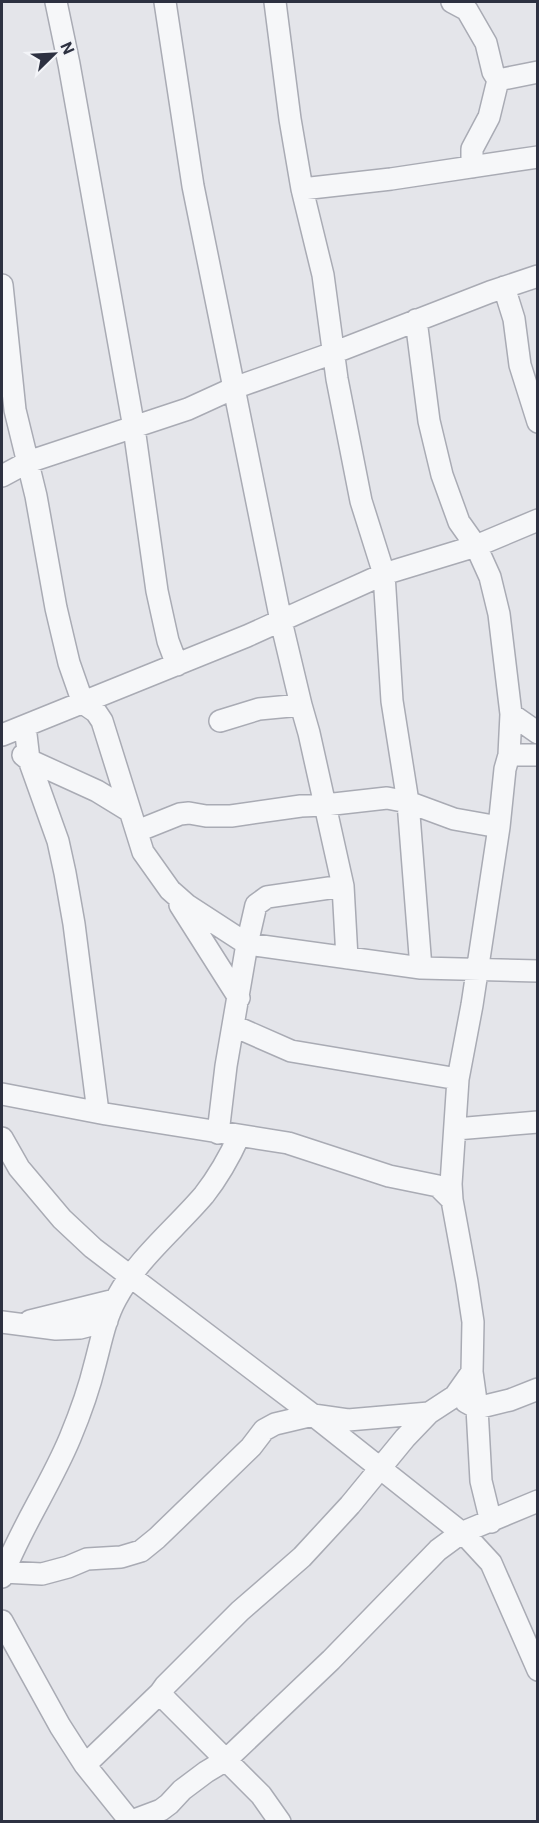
<svg xmlns="http://www.w3.org/2000/svg" width="539" height="1823" font-family="Roboto,sans-serif">
<style>
.lines{fill:none;stroke-linecap:round;stroke-linejoin:round}
.minor-casing{stroke:#a9abb4;stroke-width:24}
.minor{stroke:#f6f7f9;stroke-width:21}
</style>
<rect width="100%" height="100%" fill="#e4e5ea"/>
<g class="lines">
<g class="minor-casing">
<path id="minor" d="M56 2 69 64 134 428 157 591 168 641 177 665
M275 2 290 119 302 189 323 275 337 379 361 501 384 574 392 701 408 802 421 968
M452 2 467 10 486 43 493 72 498 80 538 72
M472 167V149L489 117 498 80
M302 189 391 179 538 157
M2 285 15 410 36 496 56 608 69 663 83 703 96 712 102 721 143 852 170 890 187 905 247 944 421 968 538 971
M504 287 514 319 520 365 538 422
M416 320 429 421 442 475 459 522 476 546 490 577 499 614 511 714 509 755 505 769 499 827 472 1005 458 1079 451 1184 452 1200 467 1282 473 1322 472 1372 477 1408 481 1481 491 1522
M2 476 28 462 188 409 234 388 193 186 165 2
M301 705 281 621 234 388 333 353 490 292 538 276
M511 714 538 733
M220 721 259 709 301 705 309 733 343 886 347 958
M25 726 29 760 58 841 65 873 74 924 98 1112
M2 735 247 636 384 574 476 546 538 520
M23 755 29 760 97 791 128 810
M509 755H538
M136 829 145 828 180 814 189 813 206 816H231L301 806 325 805 387 798 408 802 454 819 499 827
M180 905 239 998
M234 1026 291 1051 458 1079
M2 1094 106 1114 288 1143 389 1176 438 1186 452 1200
M456 1129 538 1122
M218 1133 226 1066 247 944 256 905 267 897 343 886
M2 1138 19 1168 62 1219 93 1248 313 1415 467 1537 491 1563 538 1670
M30 1321 115 1300
M2 1322 56 1329 80 1328 107 1321
M466 1402 477 1408 510 1400 538 1389
M3 1572 42 1574 68 1567 87 1559 121 1557 141 1551 157 1538 251 1447 264 1430 275 1424 313 1415 348 1420 429 1413
M2 1577C20 1529 50 1486 70 1438 80 1414 89 1389 95 1364 101 1342 105 1319 116 1299 138 1258 174 1230 204 1195 218 1177 230 1156 239 1136
M2 1621 60 1726 85 1765 130 1821
M85 1765 160 1693
M129 1822 161 1810 169 1804 182 1790 206 1772 226 1760 331 1660 438 1550 461 1533 538 1501
M280 1822 261 1795 168 1702 160 1693 165 1686 240 1611 302 1557 350 1505 405 1438 429 1413 455 1396 472 1372"/>
</g>
<use href="#minor" class="minor"/>
</g>
<rect width="539" height="1823" fill="none" stroke="#2d3141" stroke-width="6"/>
<g transform="translate(54 54) rotate(66)" stroke="#f3f4f8" stroke-width="4.5" paint-order="stroke">
<path d="M0-4.5L10 22L0 15L-10 22Z" fill="#2d3141"/>
<text y="-9" font-size="16" font-weight="bold" text-anchor="middle" fill="#2d3141">N</text>
</g>
</svg>
